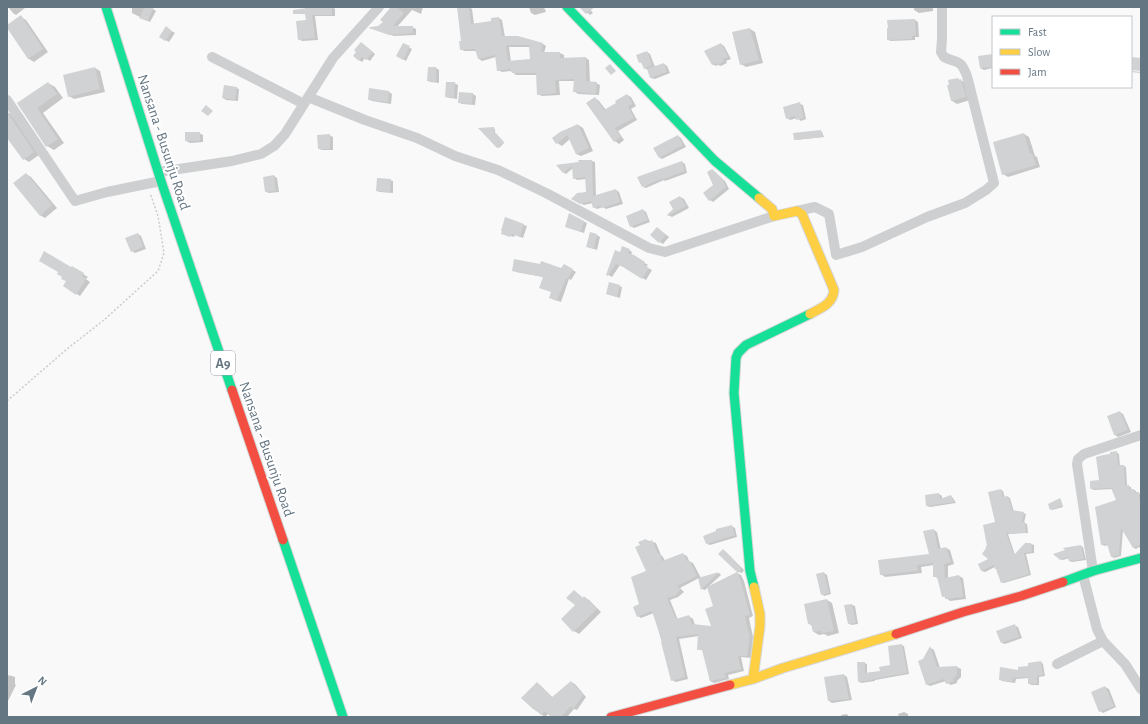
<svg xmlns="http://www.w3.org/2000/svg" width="1148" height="724" font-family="'Alegreya Sans',sans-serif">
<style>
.shadow{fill:#0003;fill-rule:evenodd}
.building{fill:#d0d2d3;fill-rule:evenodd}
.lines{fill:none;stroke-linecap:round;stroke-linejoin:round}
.fast-casing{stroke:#d5d6d7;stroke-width:11}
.slow-casing{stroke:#d5d6d7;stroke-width:11}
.jam-casing{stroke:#d5d6d7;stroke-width:11}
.path{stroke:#cbcccd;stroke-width:1.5;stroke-dasharray:2 2;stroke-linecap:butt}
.street{stroke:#cecfd0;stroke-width:10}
.fast{stroke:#16e098;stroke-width:9}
.slow{stroke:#ffcf43;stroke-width:9}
.jam{stroke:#f24e42;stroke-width:9}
.labels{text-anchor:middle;stroke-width:4;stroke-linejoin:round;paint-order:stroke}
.shield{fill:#fff;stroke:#939fa8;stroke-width:1}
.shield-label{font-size:14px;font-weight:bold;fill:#657683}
.street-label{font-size:15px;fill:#657683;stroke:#fff}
</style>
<rect width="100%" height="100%" fill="#f9f9f9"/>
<path class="shadow" d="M8 7H25V8L16 15 13 13Z
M132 7H150L156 11 150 22 132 13Z
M305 7H332L335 9V16H315L318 40 302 41 299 39 307 21Z
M393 7H423L421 14 412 10 397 27H412L416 29V35L394 36 370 28 379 27 384 22Z
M469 7 472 9 474 24 493 22 499 18 502 20 505 37 543 44 546 46 544 53H560L564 55V59L586 58 589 60 590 82 596 83 600 85 599 95 578 94 574 91 575 81H559L560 95 542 96 538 94 537 75H516L511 71 502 72 498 70 496 57 482 61 479 59 476 51H464L461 49ZM509 47H530L531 60 511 62Z
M529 7H544L546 12 535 15 531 13Z
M580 7H588L593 13 590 15Z
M914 7H935V8H933V11L919 13 914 10Z
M21 17 26 20 48 52 34 62 29 59 7 26Z
M915 20 918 22 919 37H915V40L891 41 888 40Z
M166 28 175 33 169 42 160 37Z
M750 29 755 32 763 63 746 67 741 64Z
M403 44 412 49 406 61 397 56Z
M721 44 724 46 731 59 726 61 727 63 721 66 718 65 716 66 712 64Z
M364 45 375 54 370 61 365 58 362 62 359 60Z
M647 52 650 54 655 67 664 64 667 66 670 73 655 79 651 78 648 70 644 68 643 64 640 62Z
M993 55V68L984 70 980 68Z
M95 68 100 71 105 92 74 99 69 96Z
M429 68H436L439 70V83L431 82 428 81Z
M1131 71 1141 72V73L1131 72Z
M958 79 966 83 970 100 957 104 952 101Z
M48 83 55 87 63 98 43 113 64 143 54 150 47 146 18 104Z
M454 83 458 85 457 99 450 98 446 97Z
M236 88 239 89 238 101 226 100 223 98Z
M370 89 389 92 392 94 391 104 372 101 369 99Z
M473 94 476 96 475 105 462 104 459 102Z
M627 95 631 97 636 106 631 109 637 120 618 131 624 140 619 144 615 141 595 98 599 101 606 110 618 103Z
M799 104 803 105 806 119 801 121 797 118 790 120 787 118Z
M7 112 12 115 39 155 29 162 24 159 7 137Z
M578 125 583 128 593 151 581 156 576 154 570 139 562 146 557 143Z
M493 128 495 129V133L504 143 499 148 481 129Z
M820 131 822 132 824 137 796 140H795Z
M199 133 203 135V142L190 143 186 141Z
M1024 134 1029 137 1035 156 1037 157 1040 167 1008 177 1003 174Z
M329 135 333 137V150H322L319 149Z
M678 136 681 138 686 147 662 159 659 157Z
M592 161 595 162 596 197 616 190 619 192 623 204 606 209 603 207 597 209 594 207 593 203 584 205 572 199 587 192 586 179 577 180 574 178 573 168 566 174 563 172 558 165Z
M682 162 685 164 687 173 665 181 664 180 646 188 643 187Z
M715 173 725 181 729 189 713 202 710 200 714 185Z
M26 174 31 177 57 208 45 218 40 215Z
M274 176 277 178 279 192 269 193 266 192Z
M390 180 393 181V193L380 192 377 191Z
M680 197 684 199 689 208 672 217 668 215 674 209Z
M643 210 646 212 650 222 634 228 631 226Z
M570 215 587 223 584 233 569 228Z
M506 219 527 226 523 238 515 235 514 237 505 234Z
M660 230 669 237 663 244 660 242Z
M138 234 141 236 146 249 135 253 132 251Z
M597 235 600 237 597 250 588 247Z
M629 250 632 252 631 255 648 265 646 267 652 270 646 280 626 268 620 265 612 277 607 274 620 253Z
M541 265 562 270 564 265 576 272 571 280 569 279 561 302 553 299 552 292 543 277 516 272 513 270Z
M72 267 88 277 86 279 90 282 80 296 64 286 67 281Z
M619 286 622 287 620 298 607 294Z
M1120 412 1123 414 1131 432 1118 437 1115 435 1108 417Z
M1116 452 1119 454 1120 466H1124L1126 467 1127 486 1131 487V490H1134L1136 491V493L1141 494V549L1139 547 1136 549 1134 548 1123 530 1121 556 1114 558 1112 557 1109 545 1104 546 1102 544 1117 500 1113 489 1094 490 1091 489 1100 481 1111 455Z
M1001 490 1003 491 1005 498 1008 497 1010 498 1014 512 1023 513 1026 514 1024 523 1027 524 1028 533 1008 534 1015 555 1025 544H1031L1034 545V553L1026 554 1031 575 1004 583 1001 582 998 570 995 567 985 572 982 571 979 565 990 559 987 549 996 523Z
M939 494 942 496V499L951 496 953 498 956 503 930 507 927 506Z
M1060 499 1061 500 1063 507 1052 510 1051 509Z
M731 526 735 528 737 537 710 545 707 544Z
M934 530 937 532 941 550 946 548 950 550 954 564 948 566V578L959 576 963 578 966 599 950 601 943 596 939 579 934 576V565L921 567 922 573 885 577 881 574 930 555Z
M646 540 656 543 661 555 663 557 665 561 683 554 687 556 689 561 693 563 701 578 719 573 721 575 708 587 737 573 741 575 744 581 753 616 749 618 753 637 751 658 741 657 744 671 728 675 729 679 714 683 710 681 704 651 698 649 699 636 679 639 688 679 676 682 672 680 654 613 641 618 638 616 647 571ZM699 578 702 589 705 590 708 587 714 607 712 627 695 625 693 619 689 616 678 620 670 600 678 597 684 592 680 588Z
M1081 546 1083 547 1086 560 1072 562 1069 561V558L1063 560 1060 559Z
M723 550 726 552 744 570 742 573 739 572Z
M824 573 827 575 831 594 824 596 822 594Z
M574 591 583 598 584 597 589 600 601 612 579 634 574 631 576 605Z
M827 600 832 603 839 633 828 636 824 634 819 635 814 632 813 626 809 624Z
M852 605 855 606 858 624 851 625 849 623Z
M1015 626 1018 627 1022 638 1005 644 1002 643Z
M901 645 904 646 909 674 875 680V681L861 683 859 681 864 663 867 664V673L881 672 891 666Z
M931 648 934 650 940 668 957 667 961 669V677L957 681V683L951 685 947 683 946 681 930 686 926 684 924 660Z
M1041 662 1043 664 1045 676 1039 677V685H1031L1029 683V678L1016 679 1015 683 1002 681 1000 679Z
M7 675 12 676 15 677V684L16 685 7 703Z
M844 675 847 677 852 700 832 703 829 701Z
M571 682 575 684 586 697 577 710 574 709 567 717H553L549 713 545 717 532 708 537 683 541 686 553 698Z
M1105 687 1109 689 1116 707 1103 713 1100 711Z
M904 712 908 714V717H899L898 714Z
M847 714 849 717H842L841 715Z"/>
<path class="building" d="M145 7H154L147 21 139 18Z
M314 7H332V15H312L315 38 298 40 296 21 306 20 305 14H293V10Z
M391 7H397L404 13 393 26H413V33L389 35 369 28 370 27 378 26 383 22 380 20Z
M457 7H469L471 24 491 21V18L499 17 502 36H518L543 43 541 52H560V58L586 57V81L597 82 596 94 573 92 574 79 555 80 556 93 537 95 536 73H512V72H511L510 69 497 71 495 55 478 59 475 49 460 50 459 41H461ZM506 45H529L530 59 508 61Z
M579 7H595L586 14Z
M21 15 43 49 28 59 7 28V25Z
M915 19 916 35 912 36V39L887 40V28H888L887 20Z
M166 26 172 31 165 41 159 37Z
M750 28 759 60 740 65 732 32Z
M361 42 373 52 366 60 362 57 359 61 353 56 356 52 354 50Z
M403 43 410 46 403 60 396 56Z
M721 43 728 57 723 59 724 61 717 65 715 63 712 65 704 51Z
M647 51 652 65 644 69 641 62 639 63 636 55Z
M993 54V67L980 68 978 56Z
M1131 57 1141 58V71L1131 70Z
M664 63 667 72 650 78 647 69Z
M610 64 616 71 611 75 605 68Z
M95 67 100 89 68 97 63 75Z
M428 67H436V82L427 81Z
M958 78 959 80 961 79 966 97 951 101 947 85H949L948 80Z
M48 82 57 94 37 108 58 139 46 147 17 103Z
M446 82H455L454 98 445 97Z
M224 85 237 87 235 100 222 98Z
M369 88 389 91 388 102 368 100Z
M459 92 473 93 472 104 458 103Z
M627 94 633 104 628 106 634 118 615 128 621 137 614 142 586 103 595 97 604 110 616 103 615 101Z
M800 102 804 118 796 120 795 116 786 119 783 107Z
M206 105 213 111 208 116 201 111Z
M7 112 34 152 23 160 7 138Z
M578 124 589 148 576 154 567 135 556 144 552 138 560 132Z
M494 127V131L504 142 497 148 478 128Z
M821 130 823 137 794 140 793 133Z
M185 132H200V141H185Z
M1024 133 1030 154 1032 153 1036 165 1002 175 993 142Z
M330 134V149H318L317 135Z
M678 135 683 145 659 158 653 148Z
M578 160H592L593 196 616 189 620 202 602 208 601 206 593 208 591 201 580 204 571 199 577 193 586 192 585 177 573 179 572 166 563 173 556 165 579 162Z
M682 161 685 171 661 180V179L642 187 637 177Z
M712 169 722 178 726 187 709 201 703 193 713 185 707 172Z
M26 173 52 205 40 216 13 183Z
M274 175 276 191 265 192 263 177Z
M377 178 391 179 390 192 376 191Z
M680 196 686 206 668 216 667 215 673 209 669 202Z
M643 209 648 220 630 227 626 216Z
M569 213 584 221 581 232 565 227Z
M505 217 524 224 520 237 512 234 510 237 501 234 502 231H501Z
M657 227 666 235 659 243 650 235Z
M590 232 597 234 594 249 586 247Z
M138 233 143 247 131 252 125 238Z
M622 246 630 249 628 253 634 255 645 262 644 265 649 268 642 279 623 267 616 264 608 276 606 275 615 250 620 252Z
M44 251 71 267 72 266 84 273 82 276 86 279 76 295 63 286 66 281 61 279 62 277 57 274 58 272 39 261Z
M514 259 540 264 541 261 561 268 564 264 573 269 568 279 566 278 557 301 549 298 551 292 539 288 543 277 512 271Z
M609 282 620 285 617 297 606 294Z
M1120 411 1128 430 1114 435 1107 416Z
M1117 451 1118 465H1124L1125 485H1129V489H1134V492H1139V498L1141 497V544L1133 548 1121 528 1119 555 1111 557 1107 544 1101 545 1095 507 1116 500 1111 488 1090 489V481L1099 480 1096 457 1103 455 1110 454V452Z
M1001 489 1003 497 1008 496 1012 510 1024 512 1022 522H1025L1026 533H1006L1014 555 1025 543H1031L1032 552 1024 553 1029 574 1001 583 996 569H995L994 565 981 571 978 564 988 559 982 554 986 548V546H987L983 525 995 522 988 492Z
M939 493 940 499 951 495 954 502 926 506 925 495Z
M1060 498 1062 506 1050 510 1048 504Z
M732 525 735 535 706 544 703 536 716 531V529Z
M934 529 938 549 946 547 951 562 944 564 945 578 959 575 962 586 963 597 945 599V597H942L937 577H933V563L917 565 918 571 880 575 878 560 929 554 923 531Z
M646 539 648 542 652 540 658 554H660L662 561 683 553 687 561 689 560 697 576 677 586 681 589 675 596 667 598 676 619 689 615 692 624 711 626 705 609 713 606 707 587 737 572 740 579 750 615 745 616 749 634H750L747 656H738L741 669 725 673 726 678 710 681 702 650H697L698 634 676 637 685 677 671 681 661 642H662L652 611 637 617 633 607 639 604 631 577 646 571 635 547 640 545 638 542Z
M1081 545 1084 559 1069 561 1067 557 1060 560 1053 554 1065 550 1063 548Z
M723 549 741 568V569L738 573 718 554Z
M719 572 701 590 698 578Z
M824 572 829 593 821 595 816 574Z
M574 590 583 598 584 596 597 609 573 632 561 619 575 605 566 598Z
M827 599 834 631 822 633 821 631 813 632 811 624H808L804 604Z
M852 604 856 623 848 624 844 605Z
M1015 624 1019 637 1001 643 996 631Z
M902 644 907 673 873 679V680L858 682 857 662H865V673L880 671 879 667 890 665 888 646Z
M930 646 937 667 957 666V675L953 679 954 681 946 684 944 679 926 685 918 661 923 659Z
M1041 661 1043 675 1037 676V684H1028V677L1013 678 1012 682 999 680 1000 667 1018 670V667L1028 666V663Z
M844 674 849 699 828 701 824 677Z
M571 681 583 695 573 709 571 706 561 717H551L545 711 541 715 533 707 532 708 521 698 537 682 552 697Z
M1105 686 1114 706 1099 712 1091 692Z"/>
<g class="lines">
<g class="fast-casing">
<path id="fast" d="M106 7 161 181 232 390
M567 7 715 161 759 198
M283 540 343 717
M1063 582 1093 571 1141 558
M754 587 750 571 734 393 736 358 738 353 746 345 810 314"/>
</g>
<g class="slow-casing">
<path id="slow" d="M759 198 772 209 774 216 797 211 802 214 834 290C833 304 821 308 810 314
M753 679 760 626V614L754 587
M730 685 753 679 783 668 896 634"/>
</g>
<g class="jam-casing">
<path id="jam" d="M232 390 283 540
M896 634 963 612 1021 596 1063 582
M611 717 730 685"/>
</g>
<path class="path" d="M7 401 67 349 104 320 158 271 164 253 158 216 150 193"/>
<path class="street" d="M212 57 304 104
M308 97 365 120 417 138 455 156 498 170 546 193 649 248 665 252 774 216
M7 100 75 201 107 192 161 181
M159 172 232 161 261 154 274 146 285 134 333 58 379 7
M797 211 815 207 829 214 836 255 862 247 927 217 965 203 986 190 994 183 967 76C960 58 958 64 944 57L941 52 942 39V7
M1093 571 1077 464 1078 459 1084 454 1141 435
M1083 575 1097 629 1103 641 1125 664 1141 689
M1057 664 1103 641"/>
<use href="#fast" class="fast"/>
<use href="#slow" class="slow"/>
<use href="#jam" class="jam"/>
</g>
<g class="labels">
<rect class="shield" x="211" y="351" width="24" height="24" rx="3"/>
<g class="shield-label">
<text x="223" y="368">A9</text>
</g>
<g class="street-label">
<text transform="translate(164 142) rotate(72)" y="5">Nansana - Busunju Road</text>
<text transform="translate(267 449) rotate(71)" y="5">Nansana - Busunju Road</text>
</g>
</g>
<rect width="1148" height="724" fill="none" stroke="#657683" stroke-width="16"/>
<rect x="992" y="16" width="140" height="72" fill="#ffffff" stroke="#c1c8cd"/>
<rect x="1000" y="29" width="20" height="6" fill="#16e098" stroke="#c1c8cd"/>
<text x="1028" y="36" font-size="12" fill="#657683">Fast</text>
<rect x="1000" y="49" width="20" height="6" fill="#ffcf43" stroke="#c1c8cd"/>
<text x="1028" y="56" font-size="12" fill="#657683">Slow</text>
<rect x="1000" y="69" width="20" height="6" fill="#f24e42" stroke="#c1c8cd"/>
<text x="1028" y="76" font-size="12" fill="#657683">Jam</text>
<g transform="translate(36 688) rotate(42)" stroke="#ffffff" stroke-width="3" paint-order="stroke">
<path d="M0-3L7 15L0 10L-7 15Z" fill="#657683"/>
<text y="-6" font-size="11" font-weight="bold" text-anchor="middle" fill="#657683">N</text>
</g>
</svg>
